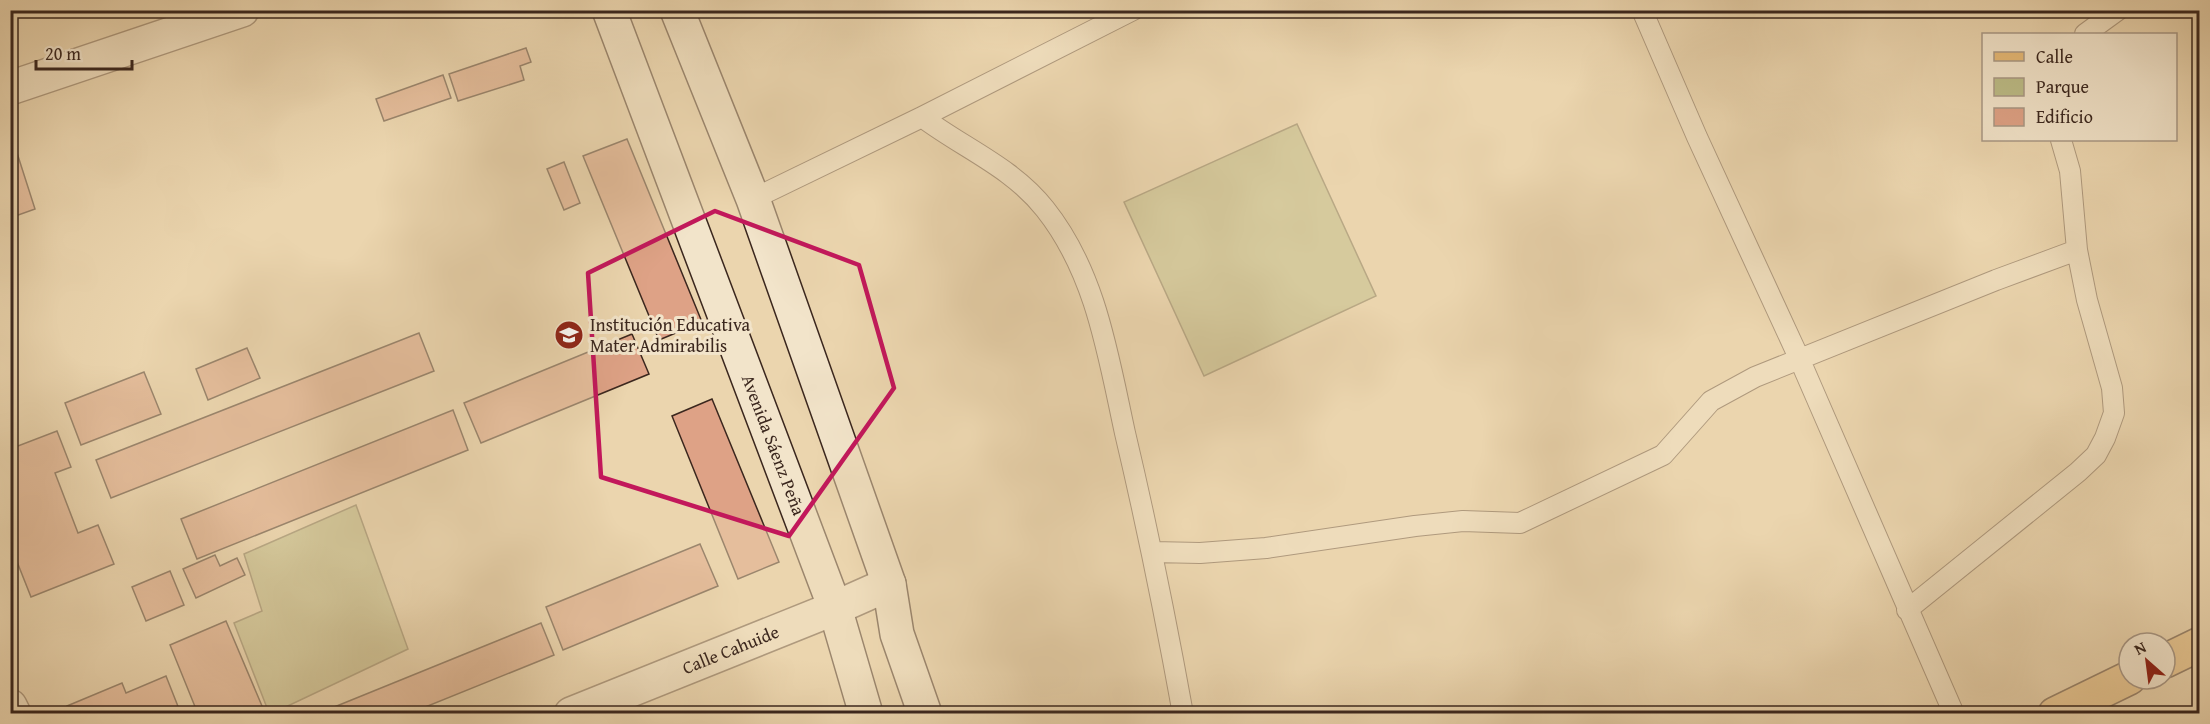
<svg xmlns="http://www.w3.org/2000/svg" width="2210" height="724" font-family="'Gentium Book Plus',serif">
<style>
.green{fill:#bcbc87;stroke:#7c7252;stroke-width:1.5}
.building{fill:#dea286;stroke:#3b271e;stroke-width:1.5}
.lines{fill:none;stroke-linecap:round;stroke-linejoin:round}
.lane-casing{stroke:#675242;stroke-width:22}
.street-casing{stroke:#675242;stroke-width:36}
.secondary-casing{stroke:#3b271e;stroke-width:36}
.primary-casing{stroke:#3b271e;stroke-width:36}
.lane{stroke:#f2e4ca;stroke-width:20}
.street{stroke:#f2e4ca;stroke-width:33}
.secondary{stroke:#f2e4ca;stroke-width:33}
.primary{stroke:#e6ba77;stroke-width:33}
.marked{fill:none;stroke:#c2185b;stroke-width:4.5;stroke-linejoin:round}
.labels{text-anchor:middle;stroke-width:6;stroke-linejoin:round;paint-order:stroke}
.poi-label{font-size:18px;fill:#3b271e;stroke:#f2e4ca;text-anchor:start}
.street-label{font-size:18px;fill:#3b271e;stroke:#f2e4ca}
</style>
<rect width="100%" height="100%" fill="#ebd5ae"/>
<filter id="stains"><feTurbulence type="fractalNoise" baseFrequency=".00333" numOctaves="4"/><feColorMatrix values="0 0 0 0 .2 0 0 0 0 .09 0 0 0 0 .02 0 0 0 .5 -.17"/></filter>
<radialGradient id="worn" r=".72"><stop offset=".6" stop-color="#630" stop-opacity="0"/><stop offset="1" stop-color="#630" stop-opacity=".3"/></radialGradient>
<path class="green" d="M1297 124 1376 296 1204 376 1124 202Z
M356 505 408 649 273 713H269L234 623 262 611 244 554Z"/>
<path class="building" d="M526 48 531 62 520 66 524 80 458 101 449 74Z
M443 75 451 98 384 121 376 99Z
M10 131 35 209 10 218Z
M627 139 702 322 659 340 583 156Z
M564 162 580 203 564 210 547 169Z
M419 333 434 371 111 498 96 460Z
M632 334 649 374 481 443 464 403Z
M247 348 260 378 208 400 196 369Z
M144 372 161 414 81 445 65 403Z
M712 399 779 562 738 579 672 416Z
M453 410 468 450 197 559 181 519Z
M57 431 71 467 55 473 78 533 98 525 114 564 31 597 10 544V449Z
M700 544 718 586 563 650 546 607Z
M215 555 220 566 237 558 245 575 196 598 183 569Z
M170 571 184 605 146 621 132 587Z
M226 621 265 713 198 714 170 645Z
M541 623 554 655 408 714H317Z
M166 676 181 714H70L67 706 122 683 126 693Z"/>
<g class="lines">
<g class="lane-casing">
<path id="lane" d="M1642 10 1697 137 1799 358 1954 714
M2085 34 2118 10
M922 117C963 148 1012 167 1045 209 1096 273 1108 355 1125 433 1147 526 1166 620 1183 714
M753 199 922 117 1133 10
M1153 552 1200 553 1266 548 1415 526 1463 521 1520 523 1663 455 1711 401 1755 377 1996 280 2077 250
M1907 610 2078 472 2096 455 2105 438 2114 413 2112 388 2087 300 2077 250 2070 171 2061 140"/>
</g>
<g class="street-casing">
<g id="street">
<path d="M10 88 242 10"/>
<path d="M10 706 14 714"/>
<path id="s1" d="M571 714 835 608 889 584"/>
</g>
</g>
<g class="secondary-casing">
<g id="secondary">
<path id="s2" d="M609 10 835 608 866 714"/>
<path d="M677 10 753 199 889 584 897 634 925 714"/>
</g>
</g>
<g class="primary-casing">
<path id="primary" d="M2165 661 2200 644
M2055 714 2129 678"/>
</g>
<use href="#lane" class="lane"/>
<use href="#street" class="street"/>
<use href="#secondary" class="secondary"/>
<use href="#primary" class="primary"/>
</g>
<path d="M0 0H2210V724H0ZM715 211 859 265 894 388 789 536 601 477 588 273Z" fill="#ebd5ae" fill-opacity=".55" fill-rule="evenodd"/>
<path class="marked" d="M715 211 859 265 894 388 789 536 601 477 588 273Z"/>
<defs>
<g id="school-disc" transform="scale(1.5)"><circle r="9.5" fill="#8f2418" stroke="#f2e4ca"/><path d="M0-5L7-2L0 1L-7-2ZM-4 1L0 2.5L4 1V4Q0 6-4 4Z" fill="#fff"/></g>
</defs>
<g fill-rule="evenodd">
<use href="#school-disc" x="569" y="335"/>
</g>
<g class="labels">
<g class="poi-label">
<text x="590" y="331">Institución Educativa<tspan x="590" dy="21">Mater Admirabilis</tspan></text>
</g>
<g class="street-label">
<text dy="6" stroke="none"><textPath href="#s2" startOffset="465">Avenida Sáenz Peña</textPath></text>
<text dy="6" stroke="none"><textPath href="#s1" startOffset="172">Calle Cahuide</textPath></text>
</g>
</g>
<rect width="2210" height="724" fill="none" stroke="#ebd5ae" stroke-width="36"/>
<rect x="12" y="12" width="2186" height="700" fill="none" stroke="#3b271e" stroke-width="3"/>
<rect x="18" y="18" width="2174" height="688" fill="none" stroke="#3b271e" stroke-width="1.5"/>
<rect x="1982" y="33" width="195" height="108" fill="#f2e4ca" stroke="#a99885" stroke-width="1.5"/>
<rect x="1994" y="52" width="30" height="9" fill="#e6ba77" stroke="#a99885" stroke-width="1.5"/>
<text x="2036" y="63" font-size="18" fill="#3b271e">Calle</text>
<rect x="1994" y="78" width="30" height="18" fill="#bcbc87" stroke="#a99885" stroke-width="1.5"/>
<text x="2036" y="93" font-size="18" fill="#3b271e">Parque</text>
<rect x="1994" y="108" width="30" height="18" fill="#dea286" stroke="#a99885" stroke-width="1.5"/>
<text x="2036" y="123" font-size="18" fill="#3b271e">Edificio</text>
<g transform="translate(2147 661) rotate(332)"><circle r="28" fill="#f2e4ca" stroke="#a99885" stroke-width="1.5"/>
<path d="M0-4.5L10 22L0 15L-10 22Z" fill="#8f2418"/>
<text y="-9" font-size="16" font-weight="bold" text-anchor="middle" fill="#3b271e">N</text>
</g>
<path d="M36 60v9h96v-9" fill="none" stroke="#3b271e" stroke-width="3"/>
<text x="45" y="60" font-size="18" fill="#3b271e" stroke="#f2e4ca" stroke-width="4.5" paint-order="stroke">20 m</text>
<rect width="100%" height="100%" filter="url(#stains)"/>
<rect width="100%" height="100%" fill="url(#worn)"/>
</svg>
